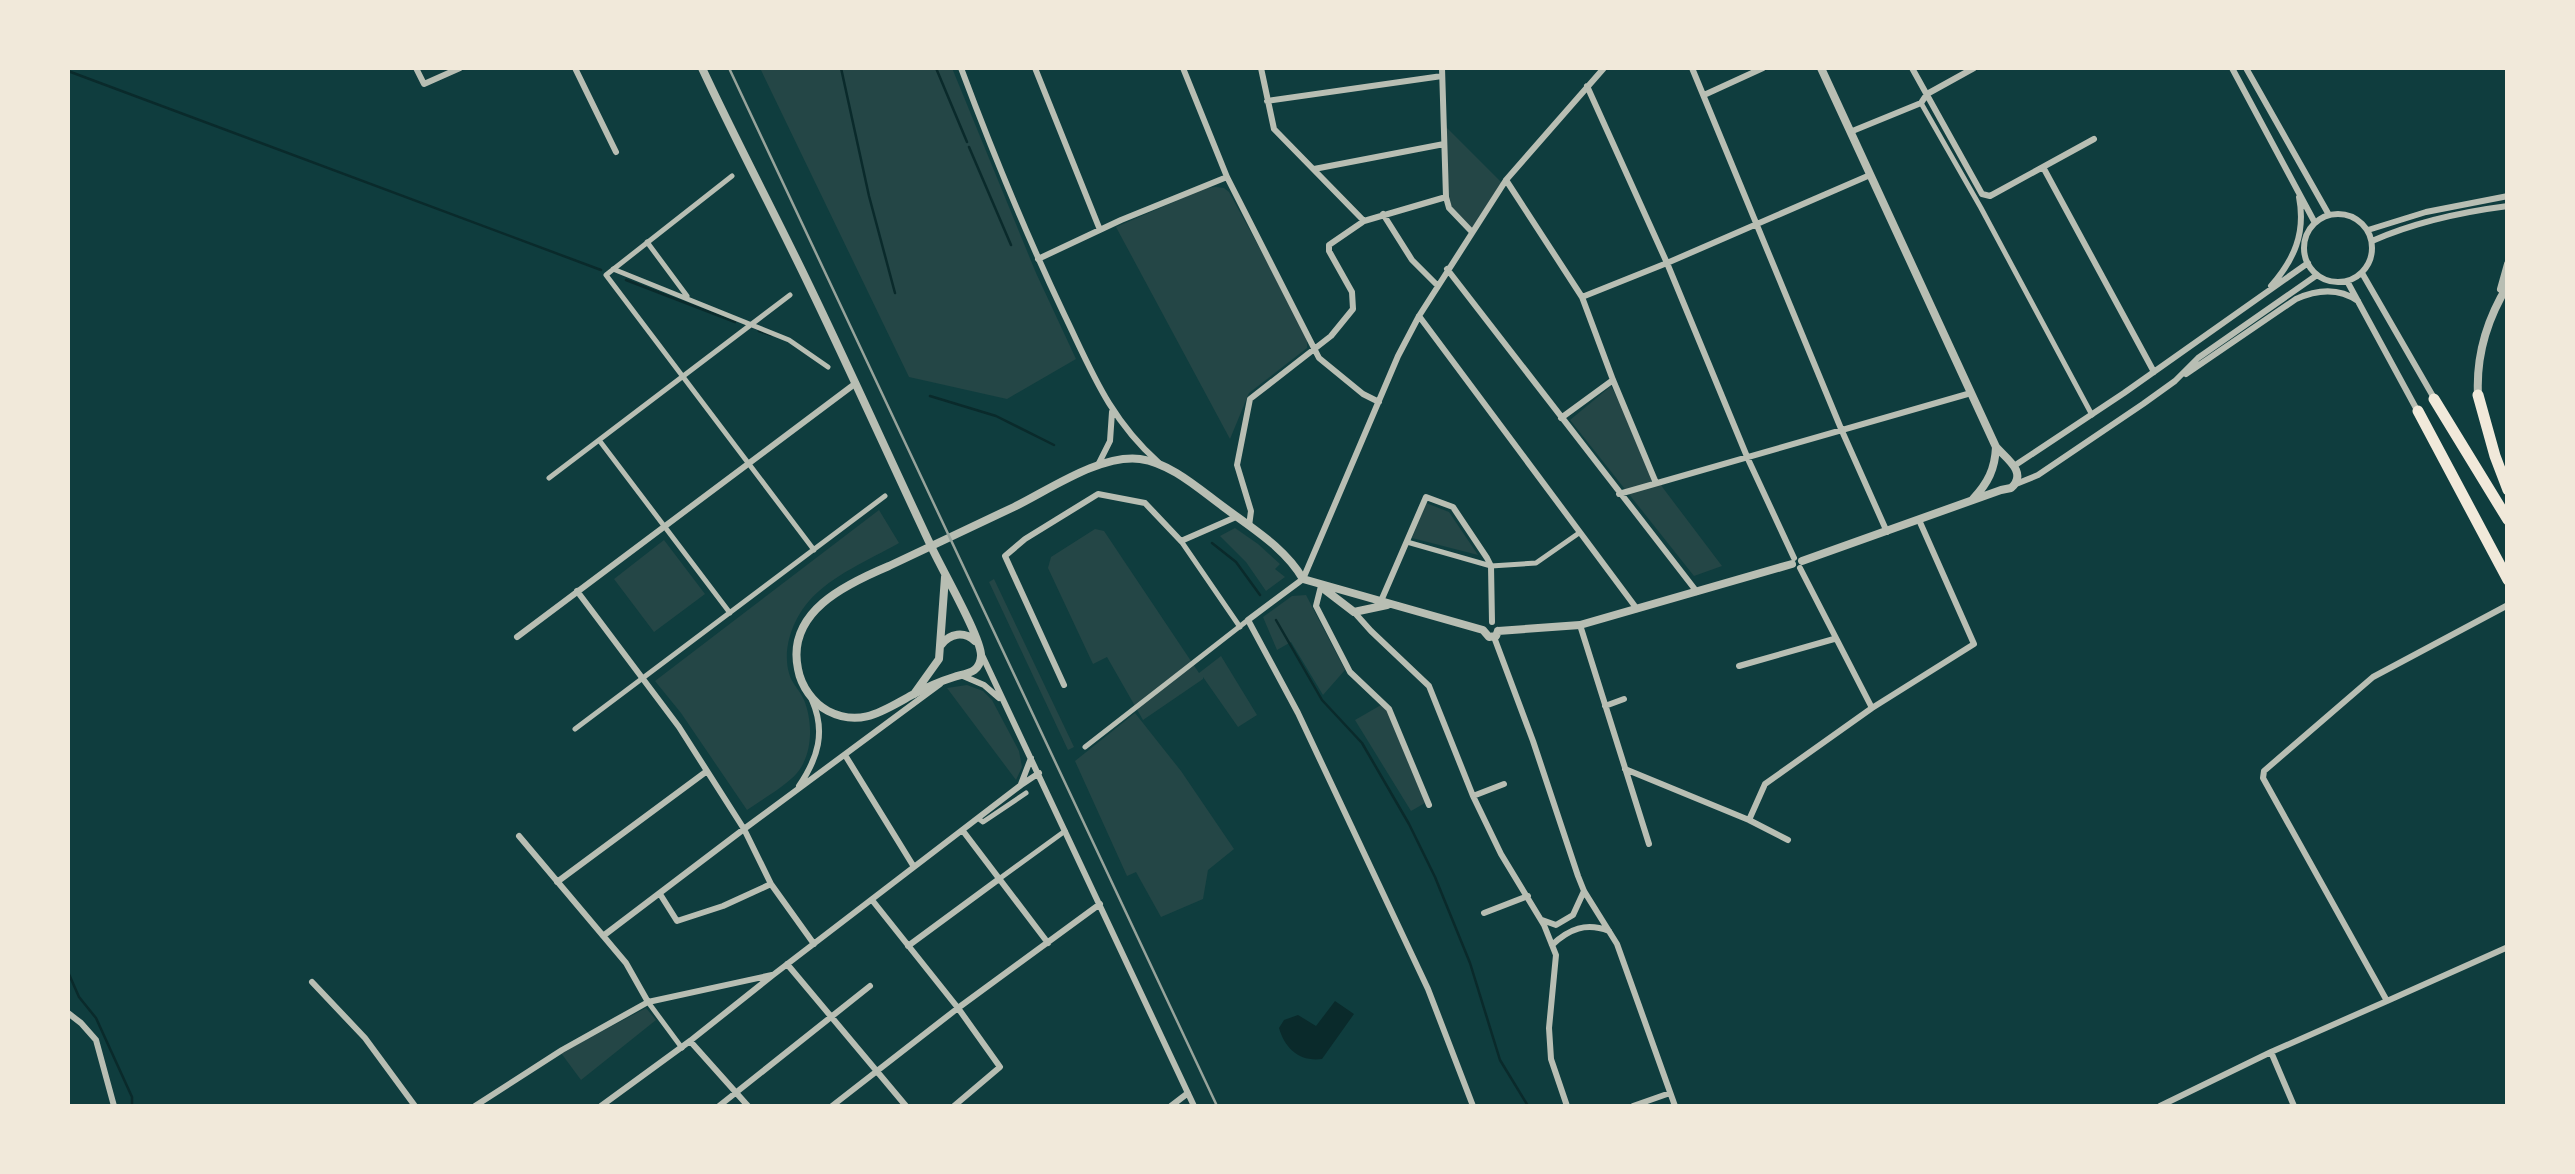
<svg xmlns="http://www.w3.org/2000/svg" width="2575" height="1174" font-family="'Open Sans',sans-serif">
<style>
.green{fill:#244646}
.water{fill:#0a2a2b}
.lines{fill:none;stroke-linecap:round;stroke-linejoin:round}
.stream{stroke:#0a2a2b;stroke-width:2.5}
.pedestrian{stroke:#b8beb3;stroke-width:5}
.minor{stroke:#b8beb3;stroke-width:6}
.tertiary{stroke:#b8beb3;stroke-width:8}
.trunk{stroke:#f1e9da;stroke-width:11}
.rail{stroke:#97a49c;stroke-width:2.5}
</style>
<rect width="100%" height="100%" fill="#0f3d3e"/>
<path class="green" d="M760 68H952L1036 273 1076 359 1007 399 909 377Z
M1444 125 1503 184 1471 231 1450 208Z
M1216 187 1224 188 1229 192 1307 335V348L1249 393 1230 439 1116 227 1206 188Z
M1611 386 1663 488 1722 566 1694 576 1570 420Z
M1426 503 1449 512 1478 555 1412 538Z
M879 510 899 543C869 560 832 575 809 601 793 619 782 649 789 673 791 683 800 690 804 700 813 722 813 754 797 773 786 786 761 800 747 810L681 713 655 681Z
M1235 528 1258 544 1280 564 1275 569 1285 577 1266 591 1246 562 1220 536Z
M1095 529 1104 531 1199 673 1221 656 1257 715 1238 727 1203 677V679L1143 720 1107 657 1093 664 1048 568 1051 557Z
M664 540 705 594 654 632 614 579Z
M994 579 1074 747 1068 750 989 582Z
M1306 595 1345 670 1323 695 1291 642 1277 650 1263 617 1292 596Z
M967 685 983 691 992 700 1019 751 1022 767 1016 780 947 688Z
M1381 705 1387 711 1425 803 1411 811 1355 720Z
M1135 713 1181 771 1234 849 1208 870 1203 899 1161 917 1136 872 1127 876 1075 761Z
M646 1008 656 1020 581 1080 561 1053Z"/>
<path class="water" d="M1335 1001 1354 1014 1322 1059C1300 1062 1285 1049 1279 1028L1284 1020 1298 1015 1316 1026Z"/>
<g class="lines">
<path class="stream" d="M841 68 869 196 895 293
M936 68 967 142
M68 71 601 270
M969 147 1011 245
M626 280 735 322
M759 331 771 335
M930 396 996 416 1054 445
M1212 543 1236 562 1260 595
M1276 620 1322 700 1362 743 1409 824 1435 877 1470 963 1500 1060 1528 1106
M68 972 79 997 96 1018 132 1097V1106"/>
<path class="pedestrian" d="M1921 103 1981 208 2092 415
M732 176 606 275 814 550
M647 242 687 296
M613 269 789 340 828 367
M599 440 730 613
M549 478 790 295
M1181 541 1240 627
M1407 542 1491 566 1536 563 1579 533
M575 729 885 496
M1085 747 1248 620
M979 819 983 822 1026 793
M999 879 1065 831
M648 1002 682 1048"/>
<path class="minor" d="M416 68 424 84 460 68
M575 68 616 152
M961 68C992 151 1026 234 1064 314 1092 372 1109 418 1158 462
M1035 68 1100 230
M1183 68 1227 177 1319 358 1363 394 1379 402
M1261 68 1274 129 1364 221
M1442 68 1446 197 1449 208 1471 231
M1692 68 1842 431 1887 532
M1912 68 1982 194 1990 196 2094 139
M2232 68 2315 223
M2246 68 2329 215
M1587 86 1667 263 1748 459 1794 558
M1704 95 1763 68
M1267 101 1442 76
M1850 132 1921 103 1927 94 1974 68
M2043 167 2154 372
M1314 169 1444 144
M1506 180 1582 297 1613 380 1656 483
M2304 248a34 34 0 1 1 68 0a34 34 0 1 1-68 0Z
M1383 214 1412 260 1437 285
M2368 230 2426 212 2508 196
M2372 241C2415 222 2461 212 2508 206
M1038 259 1121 220 1227 177
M1447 269 1697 592
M2362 273 2434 398
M2347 281 2417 410
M2271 286C2294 260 2306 233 2299 197
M1582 297 1667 263 1870 175
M1419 316 1637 609
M2186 374 2296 299C2316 290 2338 287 2358 301
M1561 418 1613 380
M1098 465 1110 441 1112 412
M2014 466 2124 393 2308 263
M2016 484 2038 475 2143 404 2175 381 2198 358 2317 275
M1619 494 1971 393
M1249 526 1251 511 1237 465 1250 399 1331 336 1353 309 1352 292 1329 251V245L1364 221 1446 197
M1800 568 1872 708
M1321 586 1316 606 1350 672 1389 709 1429 805
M577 591 679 727 744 829 771 884 814 944
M1381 601 1426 497 1453 507 1487 558 1491 566 1492 622
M1354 612 1371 631 1429 686 1473 796 1501 854 1544 925 1556 955 1549 1028 1551 1059 1567 1106
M1580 625 1649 844
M517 637 856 383
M1494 637 1533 741 1578 876 1584 891 1617 944 1675 1106
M982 655 1194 1106
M1739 666 1834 639
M963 676 984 685 999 698
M1064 685 1005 556 1025 539 1098 494 1145 503 1181 541 1236 517
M1605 706 1624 699
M845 755 914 867
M1625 769 1749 820 1788 840
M1021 784 1031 758
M799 786C818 758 826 732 812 700
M1473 796 1504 784
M1749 820 1765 784 1872 708 1974 644 1919 520
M963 831 1048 943
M519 836 626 963 648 1002
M557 882 707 771
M660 894 677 921 723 906 771 884
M872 900 958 1008 1000 1067 954 1106
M1484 913 1528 896
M1542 920 1556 925 1573 915 1584 891
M603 936 744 829 940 684
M1552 945C1569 929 1586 922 1609 931
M908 946 999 879
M787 964 906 1106
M312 982 365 1038 415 1106
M2387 1001 2508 947
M68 1013 81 1023 96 1040 114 1106
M690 1041 748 1106
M2271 1052 2294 1106
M475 1106 562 1050 648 1002 772 975
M601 1106 690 1041 773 975 1021 785 1039 773
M719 1106 870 986
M832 1106 958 1008 1100 904
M1171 1106 1188 1093
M1473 1106 1428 989 1298 713 1248 620 1303 579 1398 356 1419 316 1506 180 1604 68
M1633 1106 1670 1093
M2160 1106 2271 1052 2387 1001 2263 778 2264 771 2373 677 2508 605"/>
<path class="tertiary" d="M702 68C736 141 774 212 809 285 851 372 890 459 931 546 940 566 982 639 981 656 980 673 967 673 954 677 941 681 925 688 912 695 884 710 861 728 828 711 813 703 801 686 798 669 786 612 846 584 889 566 931 546 972 527 1014 507 1049 490 1100 454 1140 459 1171 463 1200 490 1225 508 1253 529 1285 548 1303 579L1483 630 1489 637 1496 636 1498 631
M2501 289 2508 264
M2478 395C2476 356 2487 319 2508 285
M1973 499C1988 483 1995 469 1996 447
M1802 561 2001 490 2011 488C2028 473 2007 459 1996 447L1821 68
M1324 589 1354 612 1387 605
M1498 631 1580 625 1792 564
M941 645C950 633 964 631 975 641
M914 694 939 659 945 577"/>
<path class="trunk" d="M2478 395 2495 456 2508 490
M2434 399 2508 520
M2418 411 2508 580"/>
<path class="rail" d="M729 68 1217 1106"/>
</g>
<rect width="2575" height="1174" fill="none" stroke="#f1e9da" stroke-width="140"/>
</svg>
